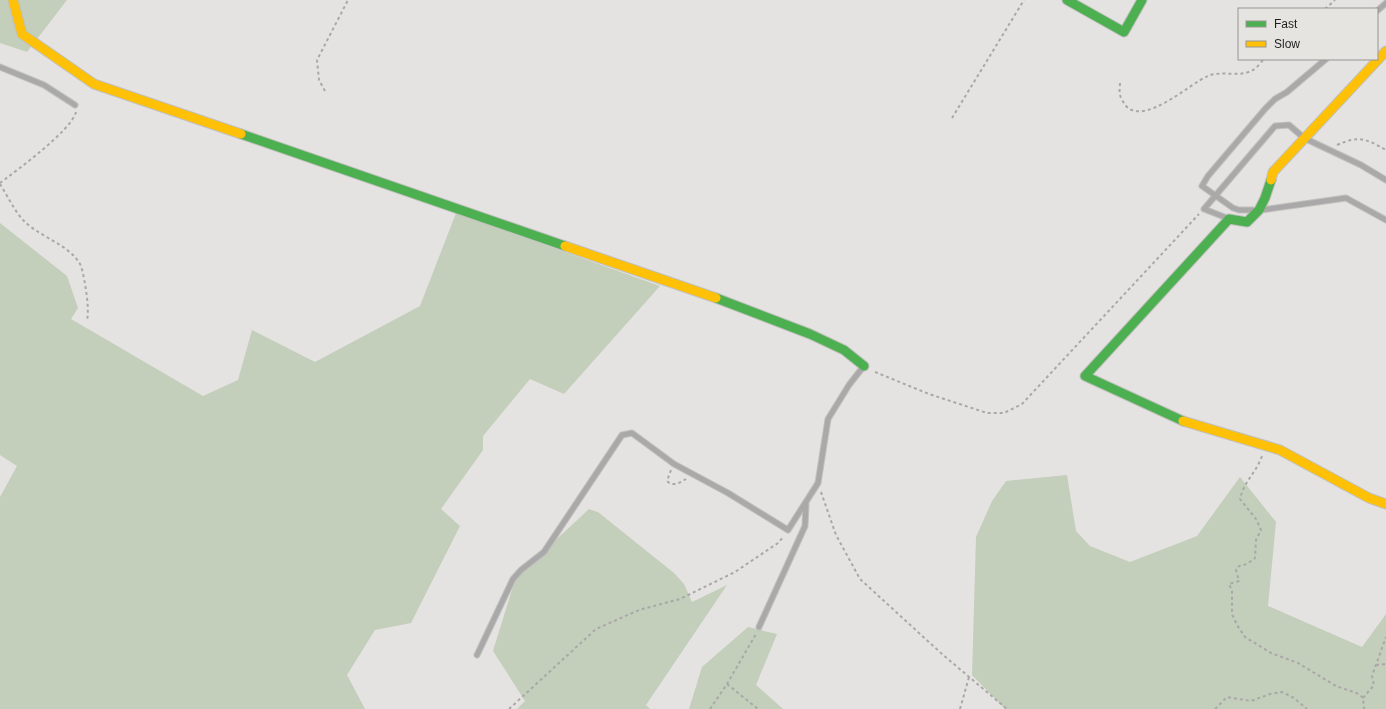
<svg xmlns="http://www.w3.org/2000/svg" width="1386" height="709" font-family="Helvetica,sans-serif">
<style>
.green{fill:#c3cebb}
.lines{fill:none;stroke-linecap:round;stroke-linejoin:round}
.lane-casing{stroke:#c0c0be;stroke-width:7}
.fast-casing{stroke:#c0c0be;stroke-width:11}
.slow-casing{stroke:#c0c0be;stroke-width:11}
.path{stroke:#a9a8a7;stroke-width:2;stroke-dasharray:3 3;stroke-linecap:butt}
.lane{stroke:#aaa9a9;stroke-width:5}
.fast{stroke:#4caf50;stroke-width:9}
.slow{stroke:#ffc107;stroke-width:9}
</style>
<rect width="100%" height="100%" fill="#e5e3e1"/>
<path class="green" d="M0 0H67L27 52 0 43Z
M456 213 660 286 564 394 530 379 483 436V450L441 509 460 526 411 623 375 630 347 675 365 709H0V497L17 466 0 455V223L67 276 78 308 71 319 203 396 238 380 252 330 315 362 420 306Z
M1067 475 1076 531 1090 546 1130 562 1197 536 1240 477 1276 522 1268 606 1362 647 1386 614V709H1005L972 675 976 537 992 501 1006 481Z
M589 509 598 512 674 573 684 584 692 602 727 585 646 705 650 709H517L525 701 493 651 516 577Z
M748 627 777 634 756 685 783 709H689L702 667Z"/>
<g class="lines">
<g class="lane-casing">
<path id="lane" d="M1377 11 1386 3
M0 67 44 85 75 105
M1253 210H1239L1233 208 1202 186 1208 176 1265 109 1275 99 1287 92 1326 59
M1261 210 1346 198 1386 220
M1227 218 1204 209 1275 126 1289 125 1304 138 1361 165 1386 180
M759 627 805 526 806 504
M477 655 513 579 521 570 544 552 622 435 632 433 674 464 728 493 788 530 818 483 828 419 849 385 863 367"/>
</g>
<g class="fast-casing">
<path id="fast" d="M1067 0 1124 32 1142 0
M241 134 565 246
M716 298 810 334 844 350 864 366
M1183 421 1085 376 1229 219 1247 222 1259 210 1265 198 1271 180"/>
</g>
<g class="slow-casing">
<path id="slow" d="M13 0 22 34 94 84 241 134
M1271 180 1273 172 1386 51
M565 246 716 298
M1183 421 1280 450 1369 498 1386 504"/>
</g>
<path class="path" d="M1325 9 1335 0
M1120 83C1120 87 1119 91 1120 95 1121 99 1124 103 1126 106 1145 126 1189 84 1208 76 1222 70 1239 78 1253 70 1257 68 1261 62 1264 59
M325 91 319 80 317 60 348 0
M952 118 1024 0
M1337 145C1360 135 1366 139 1386 150
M0 183C17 170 71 131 76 112
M0 184C7 195 15 212 24 221 41 238 71 245 81 266 83 272 84 279 85 284 87 297 89 309 87 321
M875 372 929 394 987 413H1004L1022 404 1199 214
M1262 456C1256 473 1244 481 1240 499L1256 519 1261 530 1256 540 1255 558 1247 564 1239 566 1236 570 1239 581 1229 584 1232 591V614L1237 625 1245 637 1271 653 1298 663 1336 686 1359 694 1363 698 1364 709
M671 470 667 481C673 487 679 483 686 479
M821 492 836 535 860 579 942 654 1007 709
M1376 665 1386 664
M727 684 758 709
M1363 698 1374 685 1372 676 1386 637
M509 709 596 629 639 610 680 599 735 572 778 543 784 536
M710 709 727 684 756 634
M960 709 969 677
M1215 709 1227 697 1251 701 1270 694 1282 692 1294 698 1307 709"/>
<use href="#lane" class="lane"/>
<use href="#fast" class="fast"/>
<use href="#slow" class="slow"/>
</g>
<rect x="1238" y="8" width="140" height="52" fill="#e6e4e0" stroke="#969592"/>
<rect x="1246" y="21" width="20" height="6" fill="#4caf50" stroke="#969592"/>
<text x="1274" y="28" font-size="12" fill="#1e1e1c">Fast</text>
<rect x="1246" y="41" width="20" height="6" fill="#ffc107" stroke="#969592"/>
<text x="1274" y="48" font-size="12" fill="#1e1e1c">Slow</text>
</svg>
